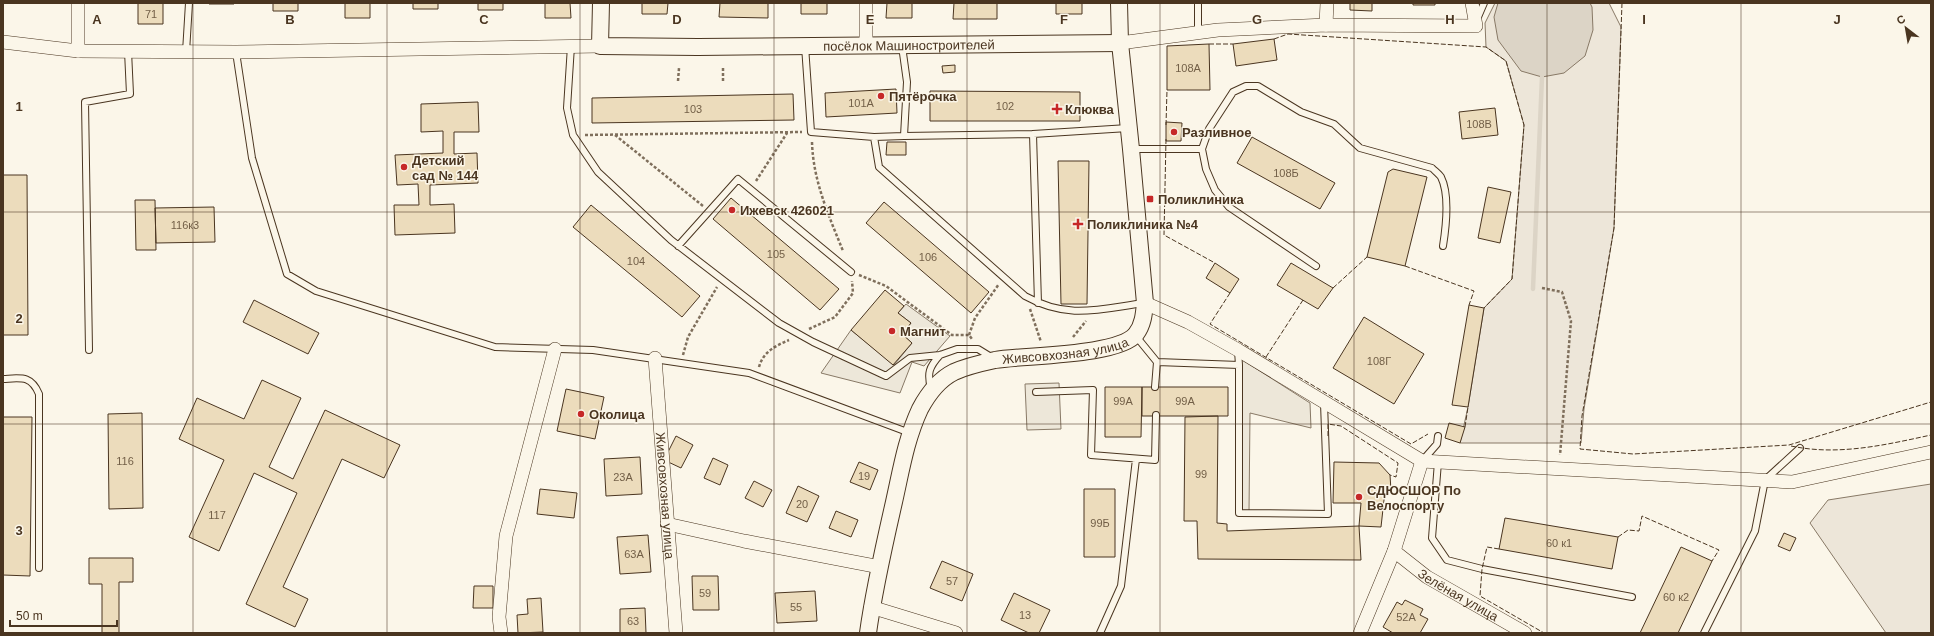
<svg xmlns="http://www.w3.org/2000/svg" width="1934" height="636" font-family="Helvetica,sans-serif">
<style>
.green{fill:#ede6d9;stroke:#887966}
.parking{fill:#ede7d9;stroke:#887966}
.water{fill:#dcd4c6;stroke:#887966}
.lines{fill:none;stroke-linecap:round;stroke-linejoin:round}
.stream{stroke:#dcd4c6;stroke-width:4.5}
.building{fill:#ecdcbc;stroke:#4a3520}
.service-casing{stroke:#4a3520;stroke-width:8}
.minor-casing{stroke:#4a3520;stroke-width:14}
.tertiary-casing{stroke:#4a3520;stroke-width:18}
.path{stroke:#7f6f5c;stroke-width:2.5;stroke-dasharray:3 2;stroke-linecap:butt}
.service{stroke:#fbf6e9;stroke-width:6}
.minor{stroke:#fbf6e9;stroke-width:13}
.tertiary{stroke:#fbf6e9;stroke-width:16}
.fence{stroke:#4a3520;stroke-width:1;stroke-dasharray:5 2;stroke-linecap:butt}
.grid{fill:none;stroke:#4a3520;stroke-width:1;stroke-opacity:0.55}
.poi-dot{fill:#c62828;stroke:#fbf6e9;stroke-width:1.5}
.labels{text-anchor:middle;stroke-width:3;stroke-linejoin:round;paint-order:stroke}
.number-label{font-size:11px;fill:#725f47}
.street-label{font-size:13px;fill:#4a3520;stroke:#fbf6e9}
.poi-label{font-size:13px;font-weight:bold;fill:#4a3520;stroke:#fbf6e9;text-anchor:start}
.grid-label{font-size:13px;text-anchor:middle;font-weight:bold;fill:#4a3520;stroke:#fbf6e9;stroke-width:3;stroke-linejoin:round;paint-order:stroke}
</style>
<rect width="100%" height="100%" fill="#fbf6e9"/>
<path class="green" d="M1495 3H1609L1621 27 1614 228 1584 409 1581 443H1460L1468 407 1484 308 1512 279 1524 125 1506 61 1486 47 1485 23Z
M1931 484V633H1886L1810 523 1828 500Z"/>
<path class="parking" d="M906 304 950 336 924 366 912 362 900 393 821 373 851 330 894 365 912 343 902 334 911 323 898 313Z
M1238 357 1310 403 1311 428 1250 413 1249 513H1239Z
M1059 383 1061 429 1027 430 1025 384Z"/>
<path class="water" d="M1498 3H1590L1592 7 1593 30 1585 56 1564 73 1542 77 1521 71 1498 40 1494 17Z"/>
<g class="lines">
<path class="stream" d="M1533 289 1542 77"/>
</g>
<path class="building" d="M138 3H163V24H138Z
M209 3H234V4H209Z
M273 3H298V11H273Z
M345 3H370V18H345Z
M413 3H438V9H413Z
M478 3H503V10H478Z
M545 3H570L571 18H545Z
M642 3H668L667 14H642Z
M720 3H768V18L719 17Z
M801 3H827V14H801Z
M887 3H912V18H886Z
M954 3H997V19H953Z
M1056 3H1082V14H1056Z
M1350 3H1372V11L1350 10Z
M1413 3H1435V5H1413Z
M1274 39 1277 60 1236 66 1233 44Z
M1209 44 1210 90H1167V46Z
M955 65V72L943 73 942 66Z
M896 89 897 113 826 117 825 93Z
M930 91 1080 92V121H930Z
M793 94 794 120 592 123V98Z
M478 102 479 132H454V154L477 153 478 183 430 185V205L454 204 455 233 395 235 394 205H419L418 184 397 185 395 155 443 153V131L421 132V104Z
M1495 108 1498 135 1462 139 1459 112Z
M1166 122 1182 123 1181 141H1166Z
M1252 137 1335 183 1320 209 1237 163Z
M887 142H906V155H886Z
M1058 161H1089L1087 304H1061Z
M1393 169 1427 177 1405 266 1367 257 1388 172Z
M3 175H27L28 335H3Z
M1488 187 1511 192 1500 243 1478 238Z
M731 198 839 289 820 310 713 219Z
M135 200H155L156 250H136Z
M884 202 989 292 971 313 866 223Z
M591 205 700 296 682 317 573 227Z
M214 207 215 242 156 243 155 208Z
M1215 263 1239 279 1230 293 1206 278Z
M1291 263 1333 288 1318 309 1277 285Z
M885 290 904 306 898 313 911 323 902 334 912 343 893 365 851 330Z
M254 300 319 333 308 354 243 322Z
M1469 305 1484 308 1468 407 1452 405Z
M1364 317 1424 354 1394 404 1333 368Z
M262 380 301 398 269 467 293 479 325 410 400 445 384 478 342 459 283 587 308 599 295 627 246 604 297 493 254 473 219 551 189 537 224 460 179 439 197 398 244 419Z
M1105 387H1142L1141 437H1105Z
M1142 387H1228V416H1142Z
M566 389 604 397 595 439 557 431Z
M142 413 143 508 109 509 108 414Z
M1218 416 1217 523 1227 524V531L1359 526 1361 560 1198 559 1197 521H1184L1185 417Z
M3 417H32L30 576 3 575Z
M1449 423 1465 427 1460 443 1445 438Z
M676 436 693 445 681 468 664 460Z
M640 457 642 494 606 496 604 459Z
M713 458 728 465 720 485 704 478Z
M859 462 878 470 870 490 850 482Z
M1334 462 1379 463 1390 475 1391 491H1385L1381 527 1359 526 1361 503H1333Z
M754 481 772 490 763 507 745 498Z
M798 486 819 496 807 522 786 513Z
M540 489 577 493 574 518 537 514Z
M1084 489H1115V557H1084Z
M836 511 858 520 851 537 829 528Z
M1505 518 1618 537 1612 569 1499 549Z
M1784 533 1796 538 1790 551 1778 546Z
M648 535 651 572 620 574 617 537Z
M1681 547 1712 561 1678 633H1640Z
M89 558H133V582H119V633H102V584H89Z
M942 561 973 574 962 601 930 588Z
M692 576H718L719 610H693Z
M474 586H493V608H473Z
M815 591 817 621 777 623 775 593Z
M1014 593 1050 610 1039 633H1029L1001 620Z
M541 598 543 632 518 633 517 615 528 614 527 599Z
M1405 600 1423 609 1420 615 1428 619 1420 633H1393L1383 627 1397 602 1402 605Z
M645 608 646 633H620V609Z"/>
<g class="lines">
<g class="service-casing">
<path id="service" d="M1198 3V33
M1478 17 1484 3
M571 46 567 108 573 135 598 172 671 240 779 323 813 342 886 376 910 358 940 355 957 349H978L991 357
M805 46 811 132 874 137 904 136 907 82 902 46
M186 52 189 3
M236 52 252 158 287 274 316 291 495 347 593 350 749 373 910 433
M904 136 1033 134
M874 137 879 167 1025 296C1068 320 1099 309 1144 303
M1131 149H1202L1209 129 1233 92 1246 86H1258L1301 112 1334 124 1360 148 1432 168C1435 171 1439 174 1441 177 1450 195 1446 227 1443 246
M1202 149 1206 169 1215 190 1229 207 1316 266
M678 246 738 179 851 272
M1038 303 1033 134 1128 128
M1135 335 1157 362 1155 387
M89 350 85 102 130 94 128 51
M1157 362 1239 365 1238 351
M1239 365V513L1328 514 1324 403
M3 379C21 378 31 375 39 394V568
M931 389C927 373 929 367 940 355
M1036 392 1093 390 1091 455 1155 460 1156 415
M1423 460 1437 444 1438 436
M1438 462 1432 538 1447 560 1482 569 1632 597
M1100 633 1121 586 1136 459
M1704 633 1755 531 1765 480 1800 448"/>
</g>
<g class="minor-casing">
<g id="minor">
<path d="M1326 25 1327 3"/>
<path d="M3 42 78 51 236 52 600 46"/>
<path d="M1120 43 1218 30 1326 25 1476 26 1472 3"/>
<path d="M866 46V3"/>
<path d="M78 51V3"/>
<path d="M1145 303 1188 322 1238 350 1422 461 1792 482 1931 452"/>
<path id="s1" d="M655 358 676 633"/>
<path d="M667 524 744 541 880 567"/>
<path id="s2" d="M1394 551 1427 577 1525 633"/>
<path d="M871 607 956 633"/>
<path d="M501 633 499 617 506 536 555 349"/>
<path d="M1360 633 1394 551 1422 461"/>
</g>
</g>
<g class="tertiary-casing">
<g id="tertiary">
<path id="s3" d="M601 3 600 46 698 47 1120 43"/>
<path id="s4" d="M868 633C874 589 884 546 894 502 901 471 906 439 920 409 928 394 938 380 954 372 967 366 981 363 995 360 1024 355 1119 356 1136 334 1143 325 1144 314 1145 303L1131 149 1120 43 1119 3"/>
</g>
</g>
<path class="path" d="M723 68V81
M678 81 679 68
M585 135 802 132
M615 135 703 206
M812 142C813 181 829 216 843 251
M756 181 787 133
M859 275 886 286 952 335H969L972 339
M1542 288 1562 292 1571 321 1560 455
M1030 309 1041 342
M809 329 835 317 853 293 852 281
M969 335 975 318 999 284
M1073 337 1086 321
M683 355 688 337 717 287
M759 367C763 352 775 346 789 340"/>
<use href="#service" class="service"/>
<use href="#minor" class="minor"/>
<use href="#tertiary" class="tertiary"/>
<path class="fence" d="M1622 3 1614 228 1582 416 1580 449 1633 454 1789 445 1931 402
M1274 39 1288 34 1486 47 1506 61 1524 125 1512 279 1484 308
M1209 44H1233
M1166 125 1167 90
M1166 139 1164 235 1215 263
M1405 266 1474 291 1469 305
M1333 288 1367 257
M1230 293 1210 324 1411 444 1428 434
M1266 357 1303 300
M1465 427 1468 407
M1328 436V424L1341 426 1398 463 1396 477 1390 475
M1791 446C1838 456 1885 445 1931 435
M1618 537 1628 530 1639 531 1642 516 1719 550 1712 561
M1499 549 1487 547 1482 569 1480 596 1544 633"/>
</g>
<path class="grid" d="M193 3V633M387 3V633M580 3V633M774 3V633M967 3V633M1160 3V633M1354 3V633M1547 3V633M1741 3V633M3 212H1931M3 424H1931"/>
<g class="poi-dot">
<circle cx="881" cy="96" r="4"/>
<path d="M1055 103h4v4h4v4h-4v4h-4v-4h-4v-4h4z"/>
<circle cx="1174" cy="132" r="4"/>
<circle cx="404" cy="167" r="4"/>
<rect x="1146" y="195" width="8" height="8" rx="2"/>
<circle cx="732" cy="210" r="4"/>
<path d="M1076 218h4v4h4v4h-4v4h-4v-4h-4v-4h4z"/>
<circle cx="892" cy="331" r="4"/>
<circle cx="581" cy="414" r="4"/>
<circle cx="1359" cy="497" r="4"/>
</g>
<g class="labels">
<g class="number-label">
<text x="151" y="18">71</text>
<text x="1188" y="72">108А</text>
<text x="861" y="107">101А</text>
<text x="1005" y="110">102</text>
<text x="693" y="113">103</text>
<text x="1479" y="128">108В</text>
<text x="1286" y="177">108Б</text>
<text x="185" y="229">116к3</text>
<text x="776" y="258">105</text>
<text x="928" y="261">106</text>
<text x="636" y="265">104</text>
<text x="1379" y="365">108Г</text>
<text x="1123" y="405">99А</text>
<text x="1185" y="405">99А</text>
<text x="125" y="465">116</text>
<text x="1201" y="478">99</text>
<text x="864" y="480">19</text>
<text x="623" y="481">23А</text>
<text x="802" y="508">20</text>
<text x="217" y="519">117</text>
<text x="1100" y="527">99Б</text>
<text x="1559" y="547">60 к1</text>
<text x="634" y="558">63А</text>
<text x="952" y="585">57</text>
<text x="705" y="597">59</text>
<text x="1676" y="601">60 к2</text>
<text x="796" y="611">55</text>
<text x="1025" y="619">13</text>
<text x="1406" y="621">52А</text>
<text x="633" y="625">63</text>
</g>
<g class="street-label">
<text dy="5" stroke="none"><textPath href="#s3" startOffset="352">посёлок Машиностроителей</textPath></text>
<text dy="5" stroke="none"><textPath href="#s4" startOffset="395">Живсовхозная улица</textPath></text>
<text dy="5" stroke="none"><textPath href="#s1" startOffset="138">Живсовхозная улица</textPath></text>
<text dy="5" stroke="none"><textPath href="#s2" startOffset="78">Зелёная улица</textPath></text>
</g>
<g class="poi-label">
<text x="889" y="101">Пятёрочка</text>
<text x="1065" y="114">Клюква</text>
<text x="1182" y="137">Разливное</text>
<text x="412" y="165">Детский<tspan x="412" dy="15">сад № 144</tspan></text>
<text x="1158" y="204">Поликлиника</text>
<text x="740" y="215">Ижевск 426021</text>
<text x="1087" y="229">Поликлиника №4</text>
<text x="900" y="336">Магнит</text>
<text x="589" y="419">Околица</text>
<text x="1367" y="495">СДЮСШОР По<tspan x="1367" dy="15">Велоспорту</tspan></text>
</g>
</g>
<g class="grid-label">
<text x="97" y="24">A</text>
<text x="290" y="24">B</text>
<text x="484" y="24">C</text>
<text x="677" y="24">D</text>
<text x="870" y="24">E</text>
<text x="1064" y="24">F</text>
<text x="1257" y="24">G</text>
<text x="1450" y="24">H</text>
<text x="1644" y="24">I</text>
<text x="1837" y="24">J</text>
<text x="19" y="111">1</text>
<text x="19" y="323">2</text>
<text x="19" y="535">3</text>
</g>
<rect width="1934" height="636" fill="none" stroke="#4a3520" stroke-width="8"/>
<g transform="translate(1906 28) rotate(329)" stroke="#fbf6e9" stroke-width="3" paint-order="stroke">
<path d="M0-3L7 15L0 10L-7 15Z" fill="#4a3520"/>
<text y="-6" font-size="11" font-weight="bold" text-anchor="middle" fill="#4a3520">С</text>
</g>
<path d="M10 620v6h107v-6" fill="none" stroke="#4a3520" stroke-width="2"/>
<text x="16" y="620" font-size="12" fill="#4a3520" stroke="#fbf6e9" stroke-width="3" paint-order="stroke">50 m</text>
</svg>
